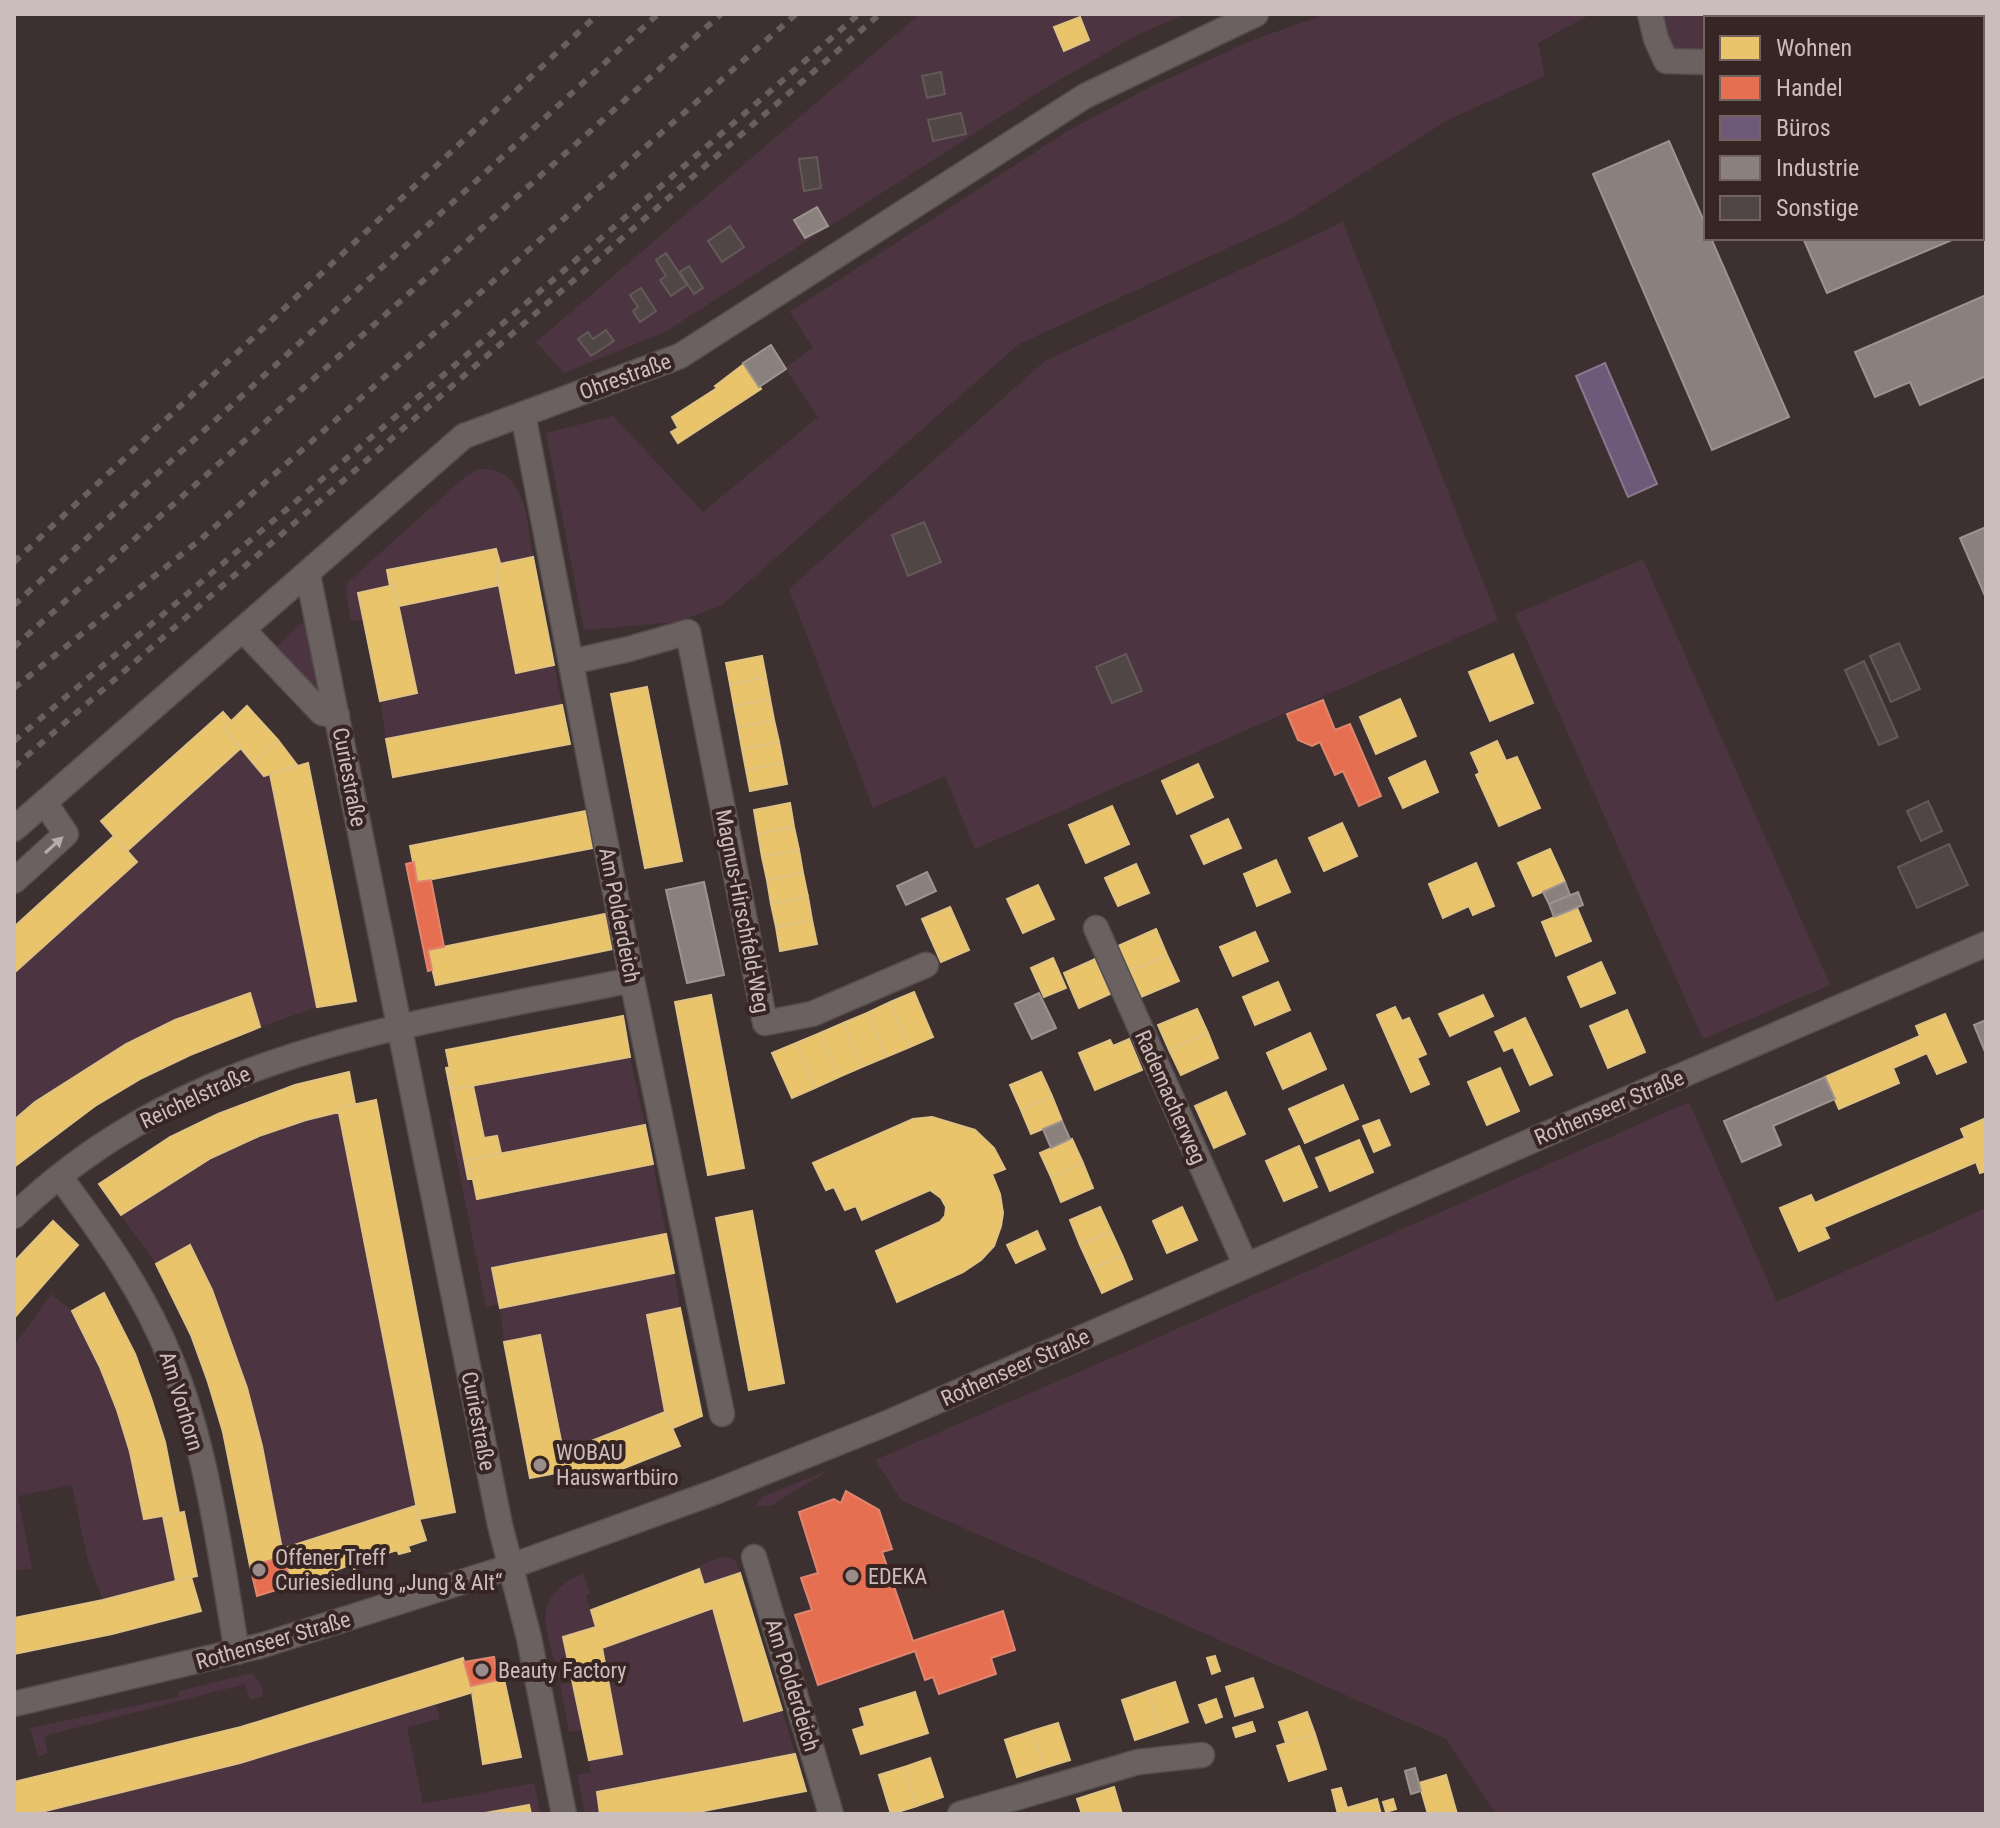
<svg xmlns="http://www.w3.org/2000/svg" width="2000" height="1828" font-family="'Roboto Condensed',sans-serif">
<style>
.green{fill:#4c3540}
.homes{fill:#e9c46a;stroke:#e0c283;stroke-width:2}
.shops{fill:#e76f51;stroke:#df8671;stroke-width:2}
.offices{fill:#6d597a;stroke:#89778e;stroke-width:2}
.industry{fill:#8a817c;stroke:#9e938f;stroke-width:2}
.building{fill:#504645;stroke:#635959;stroke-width:2}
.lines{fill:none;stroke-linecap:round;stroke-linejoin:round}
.minor-casing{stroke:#554d4c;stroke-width:27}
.minor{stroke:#6a6160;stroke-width:24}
.rail{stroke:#68605f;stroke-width:6;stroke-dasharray:8 8;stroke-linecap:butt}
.oneway{fill:#b8abaa}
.poi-dot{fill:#998c8b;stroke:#372523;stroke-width:3}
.labels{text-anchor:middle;stroke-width:8;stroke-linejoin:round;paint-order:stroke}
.street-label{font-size:22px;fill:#cbbdbc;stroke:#372523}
.poi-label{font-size:22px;fill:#cbbdbc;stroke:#372523;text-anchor:start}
</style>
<rect width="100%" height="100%" fill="#3c3130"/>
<path class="green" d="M920 14H1185L1135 36 1039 92 665 332 564 373 536 342Z
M1327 14H1591L1538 43 1545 76 1448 120 1289 220 1019 344 722 605 677 622 584 630 546 433 613 416 703 512 818 417 785 368 813 348 790 312 1066 132 1150 87 1253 40Z
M1661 14H1864V18H1706V53L1671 52Z
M1343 222 1498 620 975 849 945 776 873 808 789 589 1045 361Z
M479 469C527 466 527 523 533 557L500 563 496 549 387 570 390 586 358 593 363 620 351 621 346 591 348 582 466 476Z
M1643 559 1830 985 1703 1039 1515 614Z
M500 585 517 672 554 665 562 705 386 739 380 699 416 693 399 606Z
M305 620 317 684V687L313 689 275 648Z
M241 748 270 774 317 1007 260 1027 249 993C163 1023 84 1062 14 1120V973L136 862 127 851Z
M630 1057 645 1125 501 1153 497 1136 484 1138 473 1086Z
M1689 1102 1777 1302 1986 1208V1814H1496L1446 1739 902 1501 875 1460 1116 1356Z
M339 1112 415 1506 282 1549C261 1441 239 1344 190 1246L156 1264 121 1215C191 1167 256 1132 339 1112Z
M457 1117 468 1179 477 1199 653 1164 666 1234 493 1268 499 1304 486 1307 449 1119Z
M674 1273 680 1308 647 1315 665 1412 563 1452 540 1336 504 1342 500 1308Z
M51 1294 72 1311 100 1367 130 1452 144 1519 163 1516 176 1581 103 1600 87 1557 72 1485 18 1496 32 1568 14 1571V1346Z
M831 1469 772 1505 755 1507 762 1497Z
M723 1556 736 1561 740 1573 704 1585 699 1566Z
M583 1573 590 1593 586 1596 596 1627 563 1637 571 1676 559 1678C547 1628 527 1600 583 1573Z
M713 1608 744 1721 782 1710 795 1754 597 1792 600 1814H585L577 1775 591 1772 589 1760 622 1754 602 1648Z
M251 1673C258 1680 265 1686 262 1697L250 1700 245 1684 44 1736 48 1753 38 1757 30 1728 177 1697 179 1691Z
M573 1682 583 1730 569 1732 560 1684Z
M436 1705 440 1719 407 1727 423 1804 534 1783 541 1814H531L529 1805 480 1814H33L240 1763Z"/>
<path class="homes" d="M1080 17 1089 40 1064 51 1054 27Z
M744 364 761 389 678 443 671 432 678 428 672 417 717 388 715 386Z
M496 549 500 563 495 565 500 585 399 606 394 585 390 586 387 570Z
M533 557 554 665 516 673 495 565Z
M394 585 417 693 380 701 358 593Z
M1513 654 1533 703 1490 721 1469 672Z
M762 656 766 677 730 684 726 663Z
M766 677 770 699 734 706 730 684Z
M647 687 682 861 645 868 611 694Z
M770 699 774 720 738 727 734 706Z
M1400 699 1416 736 1376 754 1360 717Z
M562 705 570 744 393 777 386 739Z
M247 706 278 740 253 763 224 728Z
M223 712 231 721 224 728 241 748 127 851 101 821Z
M774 720 779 742 742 749 738 727Z
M278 740 297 765 264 776 253 763Z
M1497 741 1506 761 1517 757 1540 808 1499 826 1476 775 1480 773 1471 753Z
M779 742 783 763 746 770 742 749Z
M1425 761 1438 792 1403 808 1389 778Z
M308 763 356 1001 317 1007 270 774Z
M783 763 787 784 750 791 746 770Z
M1198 764 1213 797 1177 814 1162 781Z
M790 803 794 827 758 834 754 810Z
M1112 806 1129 844 1086 863 1069 825Z
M586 811 593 848 417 882 410 846Z
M1228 819 1241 848 1204 864 1191 836Z
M1342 823 1357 856 1324 871 1309 838Z
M794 827 799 850 762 857 758 834Z
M114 836 137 862 14 973V927Z
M1550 849 1565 882 1533 896 1518 863Z
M799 850 803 873 767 880 762 857Z
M1276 860 1290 892 1257 906 1244 874Z
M1476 863 1494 906 1473 915 1469 906 1443 918 1429 884Z
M1136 864 1149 893 1118 906 1105 878Z
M803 873 808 897 771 904 767 880Z
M1038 885 1054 919 1023 933 1007 899Z
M808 897 812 920 776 927 771 904Z
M950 907 969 950 941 962 922 919Z
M1577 908 1591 941 1556 956 1542 922Z
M605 914 613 949 436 985 428 950Z
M812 920 817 944 780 951 776 927Z
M1156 929 1167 955 1129 972 1118 946Z
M1255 932 1268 961 1233 976 1220 947Z
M1167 955 1179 981 1141 997 1129 972Z
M1053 958 1066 988 1044 997 1031 968Z
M1095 959 1110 994 1079 1008 1064 973Z
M1601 962 1615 993 1581 1007 1568 977Z
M1278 982 1290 1010 1255 1025 1243 997Z
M914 992 933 1037 910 1047 890 1002Z
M250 993 260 1027 190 1055 142 1078 95 1106 14 1167V1120L35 1102 126 1044 175 1020Z
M711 995 744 1168 708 1175 675 1002Z
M1483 995 1493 1016 1450 1036 1439 1014Z
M890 1002 910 1047 886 1057 867 1013Z
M1395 1007 1402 1021 1409 1018 1426 1054 1417 1058 1429 1084 1411 1092 1377 1015Z
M1197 1009 1208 1033 1169 1050 1158 1025Z
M1627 1010 1645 1052 1608 1068 1590 1026Z
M867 1013 886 1057 862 1067 843 1023Z
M1945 1014 1966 1062 1937 1074 1927 1053 1893 1068 1899 1083 1839 1109 1825 1077 1920 1036 1916 1026Z
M623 1016 630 1057 454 1089 446 1050Z
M1525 1018 1552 1075 1530 1085 1513 1047 1504 1051 1495 1032Z
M843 1023 862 1067 839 1077 820 1033Z
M820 1033 839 1077 815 1088 796 1043Z
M1208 1033 1218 1058 1181 1075 1169 1050Z
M1310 1033 1326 1069 1283 1089 1267 1053Z
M1129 1039 1142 1070 1095 1090 1079 1053 1110 1040 1113 1046Z
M796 1043 815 1088 792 1098 772 1053Z
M450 1067 454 1089 473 1086 484 1138 497 1136 501 1153 469 1160 473 1179H468L446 1068Z
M1500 1068 1519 1111 1487 1125 1468 1082Z
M349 1072 355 1104 338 1108 339 1112 306 1120 259 1136 211 1158 121 1215 99 1184 170 1137 218 1114 295 1085Z
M1041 1072 1052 1096 1021 1110 1010 1085Z
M1343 1085 1358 1119 1305 1143 1289 1109Z
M1226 1092 1245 1134 1214 1148 1195 1106Z
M1052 1096 1062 1121 1031 1134 1021 1110Z
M376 1100 455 1512 419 1519 338 1108Z
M932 1117 975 1130 994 1148 1005 1169 992 1174 1000 1194 1003 1213 1001 1226 994 1246 981 1260 963 1272 897 1302 876 1251 940 1222 945 1216 946 1207 941 1198 930 1190 862 1220 856 1206 845 1210 834 1187 826 1190 813 1163 913 1119Z
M1986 1118V1171L1980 1173 1976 1162 1824 1227 1829 1238 1799 1251 1780 1208 1811 1195 1815 1203 1965 1138 1961 1129Z
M1379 1120 1390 1145 1374 1152 1363 1126Z
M645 1125 653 1164 477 1199 469 1160Z
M1072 1139 1083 1163 1051 1177 1040 1153Z
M1359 1140 1373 1172 1330 1191 1316 1158Z
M1299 1146 1317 1187 1284 1201 1266 1161Z
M1083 1163 1093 1188 1061 1202 1051 1177Z
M1100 1207 1111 1231 1080 1245 1070 1220Z
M1182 1207 1197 1240 1167 1253 1153 1221Z
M752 1211 784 1383 749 1390 716 1218Z
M53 1221 78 1245 14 1318V1262Z
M1037 1231 1045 1249 1016 1263 1007 1245Z
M1111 1231 1122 1255 1091 1269 1080 1245Z
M666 1234 674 1273 500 1308 492 1268Z
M190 1245 212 1290 247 1388 262 1446 282 1549 283 1557 250 1566 223 1432 208 1382 191 1335 156 1264Z
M1122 1255 1132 1279 1102 1293 1091 1269Z
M104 1293 135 1354 151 1398 165 1442 179 1513 144 1519 130 1452 117 1410 100 1367 72 1311Z
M680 1308 702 1416 673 1428 665 1412 647 1315Z
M540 1335 567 1471 530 1478 504 1342Z
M665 1412 680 1446 574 1488 563 1452Z
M415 1506 426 1540 408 1546 410 1551 399 1554 397 1550 363 1561 364 1565 354 1569 352 1564 320 1576 322 1580 311 1583 310 1579 292 1585 282 1549Z
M184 1512 197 1576 176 1581 163 1516Z
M699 1569 704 1585 740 1573 782 1710 744 1721 713 1608 602 1648 622 1754 589 1760 563 1637 596 1627 591 1610Z
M191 1577 201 1611 112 1634 14 1654V1618L103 1600Z
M1215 1656 1220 1671 1212 1674 1207 1658Z
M463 1658 471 1686 473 1692 470 1693 240 1763 33 1814H14V1782L241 1727Z
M1253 1678 1263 1707 1235 1716 1226 1687Z
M504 1679 521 1757 483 1764 471 1686Z
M1175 1682 1188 1722 1162 1731 1148 1691Z
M1148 1691 1162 1731 1135 1740 1122 1700Z
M915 1692 928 1733 861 1754 853 1730 865 1726 860 1709Z
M1216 1699 1222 1717 1206 1723 1199 1705Z
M1307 1712 1315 1734 1286 1743 1279 1722Z
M1252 1722 1255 1731 1236 1737 1233 1728Z
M1058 1723 1070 1760 1044 1768 1032 1731Z
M1032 1731 1044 1768 1017 1777 1005 1740Z
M1315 1734 1326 1769 1289 1781 1277 1746Z
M795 1754 806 1791 688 1814H600L597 1792Z
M930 1758 943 1797 917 1806 904 1767Z
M904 1767 917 1806 891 1814 879 1775Z
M1446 1775 1457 1814H1428L1419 1783Z
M1114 1787 1122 1814H1082L1077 1799Z
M1341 1788 1347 1808 1349 1814H1338L1332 1790Z
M1377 1799 1381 1814H1349L1347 1808Z
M1393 1799 1396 1809 1386 1812 1383 1802Z
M529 1805 531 1814H480Z"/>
<path class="shops" d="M1323 700 1335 730 1350 724 1381 796 1359 806 1343 771 1335 775 1320 742 1312 746 1298 740 1287 714Z
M414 862 417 882 431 880 444 947 428 950 432 970 428 971 406 864Z
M846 1491 879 1510 892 1549 882 1552 913 1641 1003 1611 1015 1650 991 1658 996 1674 939 1694 933 1677 925 1680 915 1651 818 1685 795 1615 812 1610 801 1578 818 1573 799 1512 834 1499 841 1503Z
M283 1557 292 1585 257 1596 250 1566Z
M494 1657 498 1680 471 1686 464 1662Z"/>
<path class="offices" d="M1605 363 1657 484 1628 497 1576 376Z"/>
<path class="industry" d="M1669 141 1706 226V238H1711L1789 417 1712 450 1593 174Z
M817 207 828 226 805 238 794 220Z
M1803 238H1951L1952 240 1827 293Z
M1986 295V376L1920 405 1910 382 1875 397 1855 352Z
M771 345 786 369 759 387 743 363Z
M1986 527V598L1960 538Z
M927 872 936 891 906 905 897 886Z
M704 882 724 975 687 983 666 890Z
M1565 882 1570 895 1549 904 1543 892Z
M1578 892 1583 905 1554 917 1549 904Z
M1039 993 1056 1028 1032 1039 1015 1004Z
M1986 1020V1054L1974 1025Z
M1825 1077 1835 1099 1773 1126 1781 1145 1742 1162 1724 1121Z
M1062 1121 1070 1139 1051 1148 1043 1129Z
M1415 1768 1421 1791 1411 1794 1405 1771Z"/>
<path class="building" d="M941 72 945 94 927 98 922 76Z
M961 113 966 134 933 141 928 120Z
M817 157 821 188 804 191 799 159Z
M730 226 744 247 722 262 708 241Z
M666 253 687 285 671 296 660 280 666 276 656 260Z
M689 266 703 288 694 294 680 272Z
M641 288 656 311 640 322 633 311 638 307 630 295Z
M606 330 614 341 591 356 578 339 588 332 593 339Z
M924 522 941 562 908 576 892 535Z
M1899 643 1920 689 1891 702 1870 656Z
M1126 654 1142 691 1112 703 1096 667Z
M1864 661 1898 737 1879 745 1845 670Z
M1928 801 1942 831 1921 841 1907 811Z
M1949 844 1968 885 1917 908 1898 867Z"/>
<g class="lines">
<g class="minor-casing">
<path id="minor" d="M1650 14 1656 39 1666 61 1706 62
M1982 132 1986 135
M523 414 632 980 722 1414
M308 575 500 1525 529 1638 564 1814
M244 631 322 713 337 715
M571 662 629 649 688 632 765 1023 812 1014 926 965
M14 829 464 436 680 356 1085 96 1256 14
M14 881 66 834 45 803
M1096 928 1246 1266
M60 1177C103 1235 144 1292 171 1360 207 1446 221 1559 237 1652
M14 1216C187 1049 408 1026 632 980
M754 1557 831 1814
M14 1704 260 1646 509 1567 715 1492 885 1424 1604 1109 1986 944
M960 1814 1138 1762 1202 1755"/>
</g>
<use href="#minor" class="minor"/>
<path class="rail" d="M14 562 598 14
M14 605 658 14
M14 647 721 14
M14 688 201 539 796 14
M14 741 394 418 859 14
M14 767 880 14"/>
</g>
<defs><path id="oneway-solid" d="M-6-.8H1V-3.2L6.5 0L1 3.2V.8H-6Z" transform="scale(2)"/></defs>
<use class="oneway" href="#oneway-solid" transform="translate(54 845) rotate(-42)"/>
<g class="poi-dot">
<circle cx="540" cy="1465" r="8"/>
<circle cx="259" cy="1570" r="8"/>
<circle cx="852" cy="1576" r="8"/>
<circle cx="482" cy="1670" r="8"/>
</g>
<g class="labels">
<g class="street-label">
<text transform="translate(625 376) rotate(-20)" y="8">Ohrestraße</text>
<text transform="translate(350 777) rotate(79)" y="8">Curiestraße</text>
<text transform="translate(743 911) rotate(79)" y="8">Magnus-Hirschfeld-Weg</text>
<text transform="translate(620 915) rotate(79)" y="8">Am Polderdeich</text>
<text transform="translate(195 1097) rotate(-25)" y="8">Reichelstraße</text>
<text transform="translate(1171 1097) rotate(66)" y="8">Rademacherweg</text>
<text transform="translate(1609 1107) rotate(-23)" y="8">Rothenseer Straße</text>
<text transform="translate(1015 1367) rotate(-24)" y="8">Rothenseer Straße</text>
<text transform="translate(182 1401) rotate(73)" y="8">Am Vorhorn</text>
<text transform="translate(479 1421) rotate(79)" y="8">Curiestraße</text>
<text transform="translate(273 1640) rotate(-16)" y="8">Rothenseer Straße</text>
<text transform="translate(793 1685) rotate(73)" y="8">Am Polderdeich</text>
</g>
<g class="poi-label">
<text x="556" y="1460">WOBAU<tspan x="556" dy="25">Hauswartbüro</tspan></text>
<text x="275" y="1565">Offener Treff<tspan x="275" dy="25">Curiesiedlung „Jung &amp; Alt“</tspan></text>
<text x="868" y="1584">EDEKA</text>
<text x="498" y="1678">Beauty Factory</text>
</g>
</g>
<rect width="2000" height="1828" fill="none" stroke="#cbbdbc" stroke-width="32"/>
<rect x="1704" y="16" width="280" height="224" fill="#372523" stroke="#726260" stroke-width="2"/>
<rect x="1720" y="36" width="40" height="24" fill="#e9c46a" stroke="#726260" stroke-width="2"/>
<text x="1776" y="56" font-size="24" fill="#cbbdbc">Wohnen</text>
<rect x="1720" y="76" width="40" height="24" fill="#e76f51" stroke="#726260" stroke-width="2"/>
<text x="1776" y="96" font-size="24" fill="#cbbdbc">Handel</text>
<rect x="1720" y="116" width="40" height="24" fill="#6d597a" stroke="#726260" stroke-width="2"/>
<text x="1776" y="136" font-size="24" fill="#cbbdbc">Büros</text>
<rect x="1720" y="156" width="40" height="24" fill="#8a817c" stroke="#726260" stroke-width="2"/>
<text x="1776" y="176" font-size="24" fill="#cbbdbc">Industrie</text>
<rect x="1720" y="196" width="40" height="24" fill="#504645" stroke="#726260" stroke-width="2"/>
<text x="1776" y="216" font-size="24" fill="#cbbdbc">Sonstige</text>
</svg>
